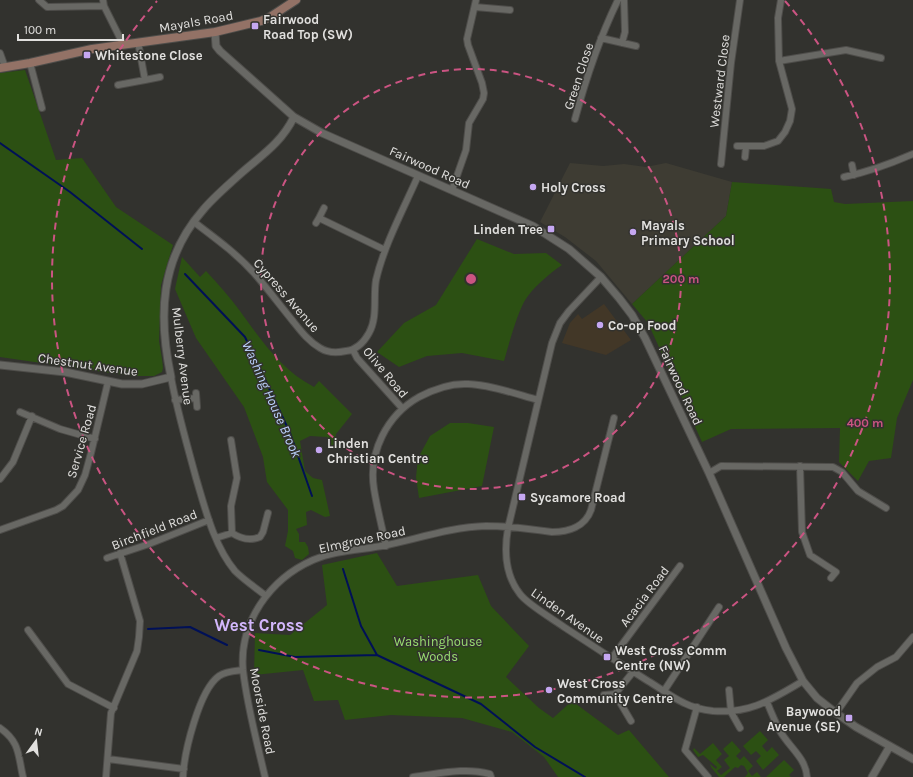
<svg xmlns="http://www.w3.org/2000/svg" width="913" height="777" font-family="Karla,sans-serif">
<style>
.commercial{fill:#423727}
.built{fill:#3e3c33}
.green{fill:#2c5013}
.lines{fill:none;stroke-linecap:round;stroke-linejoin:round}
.stream{stroke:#001057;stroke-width:2}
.minor-casing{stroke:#4e4d4a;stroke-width:8}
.tertiary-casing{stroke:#4e4d4a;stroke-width:9}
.secondary-casing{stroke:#4e4d4a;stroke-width:10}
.minor{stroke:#686864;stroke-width:6}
.tertiary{stroke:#686864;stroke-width:7}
.secondary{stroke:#937266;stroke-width:8}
.ring{fill:none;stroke:#cb5482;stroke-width:2;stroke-dasharray:7 5}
.poi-dot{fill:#c5a7f1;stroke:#32322e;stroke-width:1.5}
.labels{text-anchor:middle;stroke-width:3;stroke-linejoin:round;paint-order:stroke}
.poi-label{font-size:13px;font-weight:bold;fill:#e1e0de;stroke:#32322e;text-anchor:start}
.street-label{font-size:13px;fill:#e1e0de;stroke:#32322e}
.park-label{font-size:13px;fill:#98dd6f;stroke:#32322e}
.water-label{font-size:14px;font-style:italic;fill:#bbd2fc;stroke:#32322e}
.district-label{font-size:17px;font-weight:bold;fill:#d3b7fc;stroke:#32322e}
.centre{fill:#cb5482;stroke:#32322e;stroke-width:2}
.ring-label{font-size:12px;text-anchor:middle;font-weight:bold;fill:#cb5482;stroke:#32322e;stroke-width:3;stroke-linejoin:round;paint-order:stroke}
</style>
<rect width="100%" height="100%" fill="#32322e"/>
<path class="commercial" d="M604 304 631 340 606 355 562 343 570 323 578 314 582 319Z"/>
<path class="built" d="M570 163 603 166 624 164 646 167 666 163 732 182 726 216 632 304 596 261 565 237 540 222Z"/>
<path class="green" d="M25 70 56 160 82 158 116 207 173 245 161 285 159 341 162 359 163 368 162 372 154 376H131L0 357V73Z
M732 182 831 189 834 202 845 204 913 201V380L897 418 891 458 869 461 858 481 839 462 840 428 731 429 702 442 648 323 632 304 726 216Z
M477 239 514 254 546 253 562 265C549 274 532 288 524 302 515 320 510 341 504 361L462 353 427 356 399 367 377 352 404 323 436 305Z
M182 257 200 277 206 271C218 284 230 297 240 311 261 340 281 370 314 387L319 381 352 414 336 434 334 446 328 445 327 437 310 436 300 441 305 471 313 478 322 480 330 516 325 517 311 510 306 512 307 525 296 529 299 534V542H305L308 547 309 554 302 560 295 558 293 551 285 546 288 531V510L267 482 263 457 244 407 196 338 175 289Z
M450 423H468L494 427 482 486 419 498 416 477 418 458 430 436Z
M377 553 397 586 478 575 491 606 529 646 506 677 539 708 553 718 572 701 618 735 629 730 669 777H558L544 757 512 732 462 718 391 715 345 720 338 700 314 701 303 670 254 675 255 633 290 635 327 605 322 565Z
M760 731 768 740 762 746 767 752 772 747 779 755 763 770 756 761 761 756 756 751 751 755 743 746Z
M732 741 741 751 736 756 740 760 744 756 753 766 748 771 752 776 757 772 761 777H745L748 773 744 766 741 765 738 768 735 767 724 777H719L711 767 710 764 716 769 717 767 703 755 698 757 693 750 694 748 700 754 713 743 722 754 716 760 722 767 717 771 721 775 730 768 724 760 729 756 723 749Z
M784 760 794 770 789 775 791 777H766Z"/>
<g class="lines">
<path class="stream" d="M0 143 70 192 142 249
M185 274 245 337 290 433 312 496
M343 569 361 626 377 655
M148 629 190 627 227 645
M259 650 295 657 377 655 481 704 535 747 585 777"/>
<g class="minor-casing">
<path id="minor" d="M39 0 47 7 104 6
M103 0 104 6 123 44
M475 7 510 10
M601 38 636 46
M622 43 625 32 624 0
M0 53 5 67
M779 61 846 50 881 58
M30 63 42 108
M145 80 160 77
M118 85 145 80 138 42
M575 119C586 78 599 39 618 0
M737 146H764L778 141 785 132 790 121 792 109 779 61 778 18 781 0
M745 157 746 147
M721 164 731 63 740 0
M852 165 854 175
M844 177C868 172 890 164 913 154
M452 190 466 150 469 123 483 99 484 93 482 83 468 45 467 39 476 0
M319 218 324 208
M194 222C215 238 236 253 254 273 267 288 279 304 292 320 300 330 308 341 320 348 328 353 337 353 346 351 356 350 364 342 369 333 378 317 373 297 376 280 384 245 404 208 418 176
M316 223 319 218 385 250
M601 277 569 311 560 323 552 343 508 528C504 551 505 575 520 594 527 604 553 619 564 627 591 645 619 663 648 681 660 688 671 697 684 703 692 707 704 710 713 711 751 714 772 699 803 681
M353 350 357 358 402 408
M171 377C177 411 187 444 196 478 205 508 214 546 235 571 244 580 256 588 266 596
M196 393 197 407
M175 400 196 398
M20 412 60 429 95 439
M231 440 237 478 231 506 232 533
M800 466 802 532 810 555 836 572 831 578
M709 473 721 466 833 467 842 472 858 491 886 508
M0 479 13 462 32 416
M0 530 56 510 63 506 78 490 85 475 91 453 108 382
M216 538 232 533C241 539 250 541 260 537L263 532 268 513
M386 546C382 527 377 508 374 489 368 452 387 415 419 397 434 389 450 383 468 384 491 385 516 394 538 400
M107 558 149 544 209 520
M28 630 68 684 114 708
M612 658 680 566
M729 690 731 712 740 728
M664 691 719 607
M604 695 615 694
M767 702C771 712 775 722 780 731 789 747 806 758 807 777
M697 707 685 750 708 777
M836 713 857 683 877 667 896 657 913 637
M631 721 615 694 633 672
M0 728C20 742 18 755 23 777
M108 759 184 769
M106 777 111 713 137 651 139 637 140 621 120 553
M183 777C184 753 199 690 219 676 226 671 235 671 243 670
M265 777C257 742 247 706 243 670 239 622 270 579 313 560 336 550 363 550 387 545 420 538 452 527 486 526 507 526 531 529 552 532 568 532 585 527 591 510L614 418
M413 777C439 774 464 767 490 774L491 777"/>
</g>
<g class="tertiary-casing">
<path id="tertiary" d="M215 32 216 46 220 51 294 117 322 133 533 226 569 249 601 277 619 298 632 315 645 338 709 473 786 648 803 681 817 698 836 713 856 727 913 759
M0 365 65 372 122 384H142L171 377C158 316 160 259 203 210 213 198 226 187 238 176 260 156 280 145 294 117
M872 777 890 746"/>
</g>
<g class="secondary-casing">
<path id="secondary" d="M0 68 30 63 92 49 215 32 261 21 270 17 296 0"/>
</g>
<use href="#minor" class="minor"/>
<use href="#tertiary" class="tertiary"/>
<use href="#secondary" class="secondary"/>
</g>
<g class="ring">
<circle cx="471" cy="279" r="210"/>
<path d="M785 1A419 419 0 1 1 157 1"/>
</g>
<g class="poi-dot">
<rect x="251" y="22" width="8" height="8" rx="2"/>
<rect x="83" y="51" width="8" height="8" rx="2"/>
<circle cx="533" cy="187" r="4"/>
<rect x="547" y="225" width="8" height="8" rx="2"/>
<circle cx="633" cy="232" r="4"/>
<circle cx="600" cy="325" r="4"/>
<circle cx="319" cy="450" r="4"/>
<rect x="518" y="493" width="8" height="8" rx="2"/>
<rect x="603" y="653" width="8" height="8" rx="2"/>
<circle cx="549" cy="690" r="4"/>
<rect x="845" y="714" width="8" height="8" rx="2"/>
</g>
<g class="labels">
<g class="poi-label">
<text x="263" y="24">Fairwood<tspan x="263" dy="15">Road Top (SW)</tspan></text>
<text x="95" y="60">Whitestone Close</text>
<text x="541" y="192">Holy Cross</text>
<text x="641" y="230">Mayals<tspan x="641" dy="15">Primary School</tspan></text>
<text x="543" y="234" text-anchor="end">Linden Tree</text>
<text x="608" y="330">Co-op Food</text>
<text x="327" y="448">Linden<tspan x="327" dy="15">Christian Centre</tspan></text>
<text x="530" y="502">Sycamore Road</text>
<text x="615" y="655">West Cross Comm<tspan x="615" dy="15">Centre (NW)</tspan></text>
<text x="557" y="688">West Cross<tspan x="557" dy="15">Community Centre</tspan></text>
<text x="841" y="716" text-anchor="end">Baywood<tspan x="841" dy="15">Avenue (SE)</tspan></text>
</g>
<g class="street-label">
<text transform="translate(196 21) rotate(-10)" y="5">Mayals Road</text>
<text transform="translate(578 76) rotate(-72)" y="5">Green Close</text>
<text transform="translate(719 81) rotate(-83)" y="5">Westward Close</text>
<text transform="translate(430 167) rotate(24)" y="5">Fairwood Road</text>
<text transform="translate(287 295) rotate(49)" y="5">Cypress Avenue</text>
<text transform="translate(183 356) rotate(83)" y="5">Mulberry Avenue</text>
<text transform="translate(88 364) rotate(8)" y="5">Chestnut Avenue</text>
<text transform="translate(386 372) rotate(50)" y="5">Olive Road</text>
<text transform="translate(681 385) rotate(65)" y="5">Fairwood Road</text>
<text transform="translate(81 441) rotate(-74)" y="5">Service Road</text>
<text transform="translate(154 529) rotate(-21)" y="5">Birchfield Road</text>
<text transform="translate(362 539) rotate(-12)" y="5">Elmgrove Road</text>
<text transform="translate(644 596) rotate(-53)" y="5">Acacia Road</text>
<text transform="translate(568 615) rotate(35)" y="5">Linden Avenue</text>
<text transform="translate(263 711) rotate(79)" y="5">Moorside Road</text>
</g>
<g class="park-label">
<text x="438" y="646">Washinghouse<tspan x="438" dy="15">Woods</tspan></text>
</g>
<g class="water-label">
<text transform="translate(272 399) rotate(66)" y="5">Washing House Brook</text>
</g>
<g class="district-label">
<text x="259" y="631">West Cross</text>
</g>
</g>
<circle cx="471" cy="279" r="6" class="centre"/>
<g class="ring-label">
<text x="681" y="283">200 m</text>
<text x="865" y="427">400 m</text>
</g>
<g transform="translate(36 741) rotate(15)" stroke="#32322e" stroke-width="3" paint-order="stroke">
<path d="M0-3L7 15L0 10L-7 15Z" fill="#e1e0de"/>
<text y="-6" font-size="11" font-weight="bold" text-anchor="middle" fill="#e1e0de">N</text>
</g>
<path d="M18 34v6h105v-6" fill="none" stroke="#e1e0de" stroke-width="2"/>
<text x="24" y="34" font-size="12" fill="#e1e0de" stroke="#32322e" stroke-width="3" paint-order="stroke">100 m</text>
</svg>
